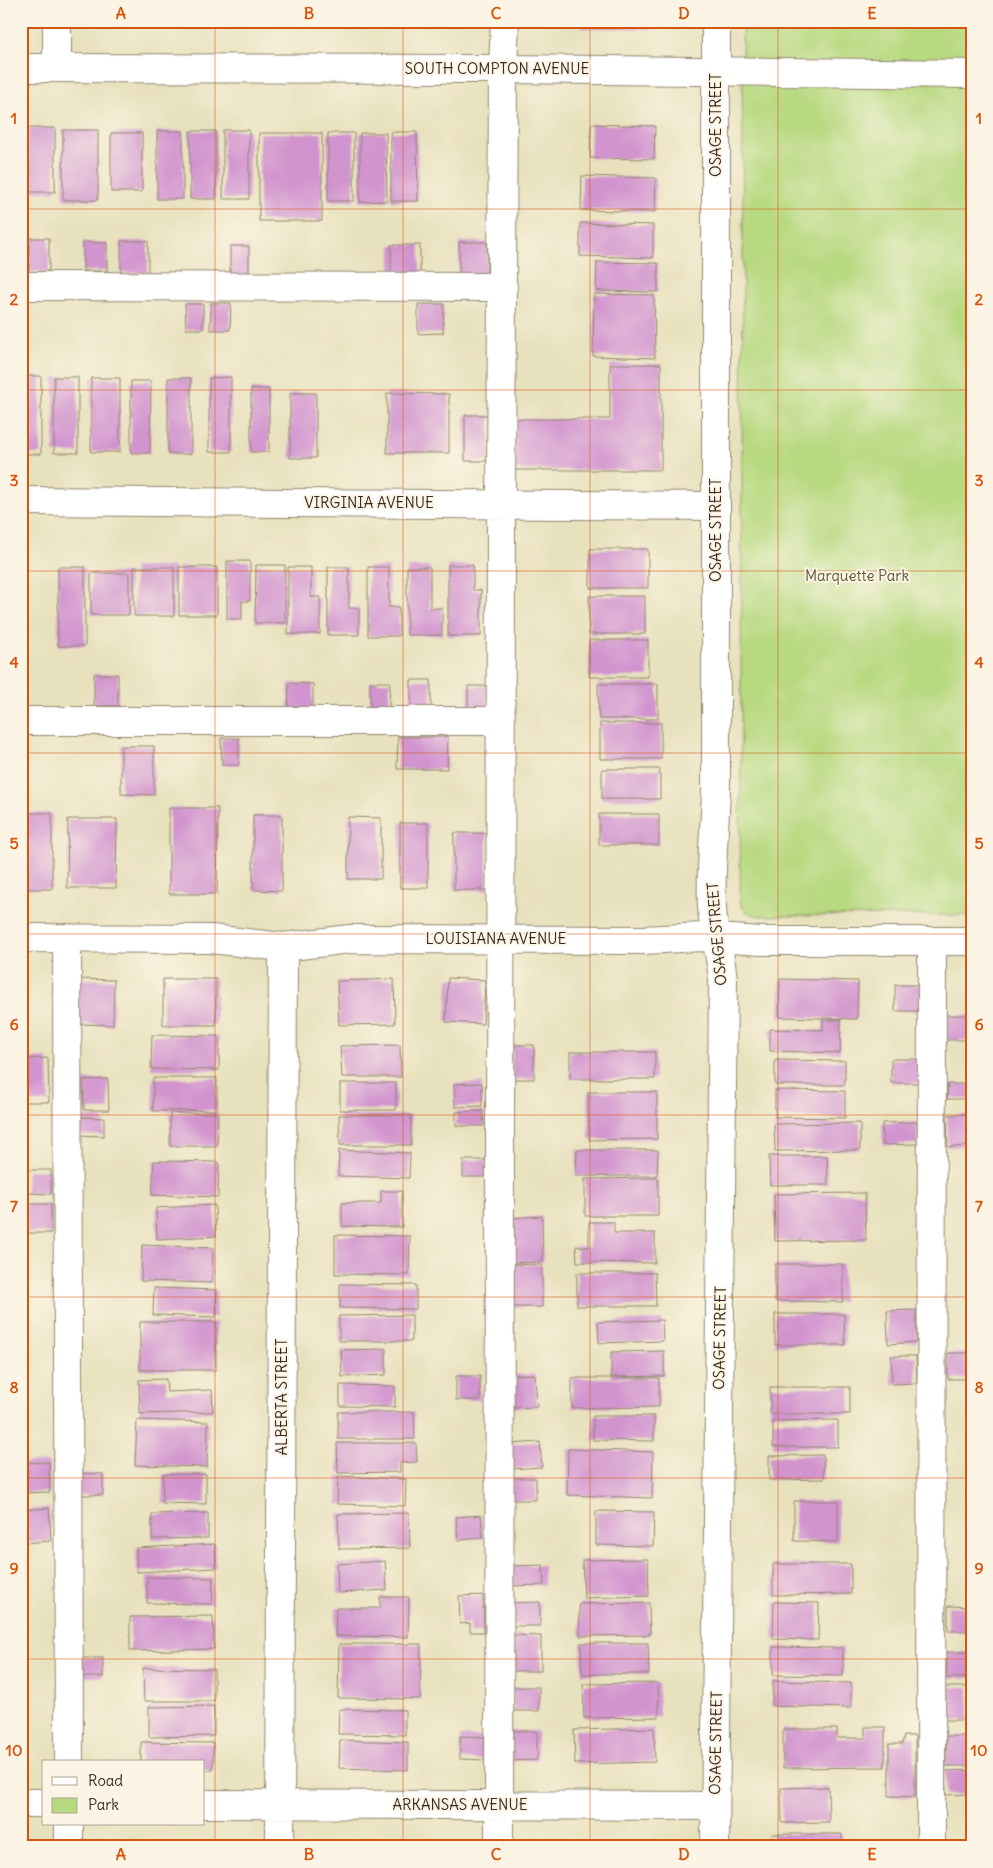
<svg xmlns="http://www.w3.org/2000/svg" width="993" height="1868" font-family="Delius,sans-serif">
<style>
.green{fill:#b7d980;stroke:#79824f}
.building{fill:#d294cf}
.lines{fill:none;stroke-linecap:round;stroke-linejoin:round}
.minor-casing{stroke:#92866e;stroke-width:30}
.minor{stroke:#fff;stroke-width:28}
.grid{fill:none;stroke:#d7540e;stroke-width:1;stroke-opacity:0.55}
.labels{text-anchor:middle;stroke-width:4;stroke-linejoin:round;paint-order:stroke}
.street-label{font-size:15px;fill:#3b2a1e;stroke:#fcf5e5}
.park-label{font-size:15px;fill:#5a5636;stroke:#fcf5e5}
.neatline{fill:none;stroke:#d7540e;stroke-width:2}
.grid-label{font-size:16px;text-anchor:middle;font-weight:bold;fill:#d7540e}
</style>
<rect width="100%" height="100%" fill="#fcf5e5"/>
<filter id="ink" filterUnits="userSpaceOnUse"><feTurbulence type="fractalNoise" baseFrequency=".02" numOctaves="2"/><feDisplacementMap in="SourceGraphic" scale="10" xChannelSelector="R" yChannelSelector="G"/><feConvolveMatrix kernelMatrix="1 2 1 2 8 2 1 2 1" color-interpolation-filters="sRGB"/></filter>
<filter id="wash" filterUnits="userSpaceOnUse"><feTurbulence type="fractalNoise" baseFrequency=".0096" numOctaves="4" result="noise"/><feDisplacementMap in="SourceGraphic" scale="20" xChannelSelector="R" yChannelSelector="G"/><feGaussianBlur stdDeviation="1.12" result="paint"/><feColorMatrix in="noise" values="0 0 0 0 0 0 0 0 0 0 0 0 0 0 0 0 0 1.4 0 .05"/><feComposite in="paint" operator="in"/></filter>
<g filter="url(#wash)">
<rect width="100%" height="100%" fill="#e8e1bd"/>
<path class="green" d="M742 21H972V915L759 916C749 914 743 912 740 901L743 251Z"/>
<g id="blocks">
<path class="building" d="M582 21H653V29L582 28Z
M591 124 655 126 654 159 590 158Z
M24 128H55V192H24Z
M63 130H98V200H63Z
M223 130H249V199H223Z
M157 131H183V199H157Z
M190 131H216V199H190Z
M391 132H417L418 201H391Z
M111 133H142V192H111Z
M259 133H322V221H259Z
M328 133H354V201H328Z
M360 133H386L387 201 360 202Z
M582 176 656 178 655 212 581 210Z
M580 223 653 225V258L580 256Z
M29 238H49V271L29 272Z
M121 241H148V273H121Z
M83 242 107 243V271H83Z
M459 242H487V275H459Z
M391 245H420V278H391Z
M230 246H249V277H230Z
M597 262 658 263V292L596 291Z
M594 294 654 295 655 358 593 356Z
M211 303H231L230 330H210Z
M185 304H203V329H186Z
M418 304H444L443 333 418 334Z
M610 364H661V470H515V419H610Z
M21 376H41V454H21Z
M54 377H78V453H54Z
M231 377V452H209V378Z
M91 378H120V452H91Z
M168 378H191V454H168Z
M131 381H151L150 453H131Z
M251 389H269V452H251Z
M290 393H316V458H290Z
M387 393 449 394V453H387Z
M465 415H490V461H465Z
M590 549H648V588H590Z
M227 561H250V601H242V619H227Z
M256 565H285V623H255Z
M448 565H473V590H481V636H448Z
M58 567H85V646H58Z
M134 567H174V616H134Z
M179 567H217V615H179Z
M288 567H311V597H320V634H288Z
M328 567H349V608H359V635H328Z
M368 567H389V607H399V636H368Z
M407 567H430V608H442V635H407Z
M91 573H129V615H91Z
M589 596H645V634H589Z
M589 640H648V677H589Z
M94 674H118V706H94Z
M411 680H431V711H411Z
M370 682H390L389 712 370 711Z
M289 683 313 684V712L288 711Z
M598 684H658V719H599Z
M468 686H487V713H468Z
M600 723H661V759H600Z
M398 737H448L447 769H397Z
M221 738H239V765H222Z
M121 746H154V795L121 794Z
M602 769H660V799H602Z
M169 808H218L217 894H169Z
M25 813H52V889H25Z
M599 814H659V845H599Z
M253 815H282V891L253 890Z
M348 817 381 818V879H348Z
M68 819H117L116 888H67Z
M400 823H428V888H400Z
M454 833H487V890H454Z
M448 978 485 980 483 1024 446 1022Z
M79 979 114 980 113 1025 78 1024Z
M163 979H216V1025H163Z
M394 979 395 1024 339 1025 337 981Z
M780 979 858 981 857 1019 779 1017Z
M895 985H921L922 1011H895Z
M945 1015H970V1040H946Z
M823 1020H841L840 1053 770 1051V1029L823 1030Z
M152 1035 219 1036V1070L151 1069Z
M400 1045 401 1077H342L340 1046Z
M512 1045H534V1079H512Z
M570 1052H655V1079H570Z
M48 1058 49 1102H23V1059Z
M891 1059H921V1083H891Z
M775 1060 845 1061V1085H775Z
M153 1078H217V1110L153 1111Z
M108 1079 109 1110H84L83 1080Z
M340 1083H396V1110H340Z
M482 1083V1106L455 1107 454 1084Z
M948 1084H971L970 1099H947Z
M775 1090 845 1091V1118L775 1117Z
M588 1092H657V1139L589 1140Z
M483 1111 484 1126H456V1112Z
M170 1113H218L217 1146H170Z
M972 1114V1146L948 1147 947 1115Z
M339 1115H411V1145H340Z
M77 1117 104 1118V1136L77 1135Z
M917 1122 918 1144 883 1145 882 1123Z
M860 1123V1150L775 1151 774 1124Z
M339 1150 410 1153 409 1178 338 1176Z
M577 1150H658L657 1176H576Z
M769 1156H827L828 1185H770Z
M463 1160H486V1177H463Z
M154 1161 219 1162 218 1197 152 1195Z
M27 1170H51V1194L26 1193Z
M658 1178V1216H585V1179Z
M381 1191H402V1227L342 1226V1203H381Z
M865 1193 866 1240 775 1241 774 1194Z
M26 1204H51V1233H27Z
M215 1205 216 1236 157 1239 156 1208Z
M542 1216 543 1262 511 1263 510 1218Z
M589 1222H614V1233H655V1263L577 1262 576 1246 589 1247Z
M335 1235 410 1236 409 1275 335 1274Z
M142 1245 213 1248 212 1283 141 1281Z
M510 1264 542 1265V1307H511Z
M775 1264H843V1302L775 1301Z
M577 1273H655L656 1306H577Z
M340 1284 416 1285V1309L340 1308Z
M154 1288 217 1290 216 1317 153 1315Z
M916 1310 917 1342 888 1344 887 1311Z
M775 1314H844L845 1345H775Z
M412 1315V1341H339V1316Z
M662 1320 663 1341 599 1343 598 1322Z
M140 1322H216V1370H140Z
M386 1349V1375L342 1377 341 1350Z
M664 1351V1376L611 1377V1352Z
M948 1353H972V1379H948Z
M891 1356H916L917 1383 892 1384Z
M535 1374 537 1407 510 1408 508 1375Z
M456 1376H480V1400H456Z
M572 1378H659V1407L572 1408Z
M166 1379 167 1392 212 1390 213 1412 140 1414 139 1380Z
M340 1385 395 1386V1407L340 1406Z
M770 1387H850V1414H770Z
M338 1412H414L415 1439H338Z
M593 1416H654V1441L593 1440Z
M137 1420 208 1422 207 1467 135 1465Z
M838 1420V1447H773V1421Z
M540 1442 542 1467 511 1469 510 1444Z
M337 1443H416L417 1462 400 1463V1472L338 1473Z
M568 1449 653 1452 652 1498 567 1495Z
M823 1455 824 1479 769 1480V1456Z
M49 1462 50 1492 24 1493 22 1463Z
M77 1473 103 1474V1495H76Z
M163 1474H206V1504L162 1503Z
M338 1476 406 1479 405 1506 337 1504Z
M511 1478H536V1500H510Z
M794 1501H838V1542L794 1541Z
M49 1508 51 1541 22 1543 21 1510Z
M596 1511 654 1512 653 1546 596 1545Z
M208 1513V1538L152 1539V1514Z
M409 1513 410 1548 339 1549 338 1514Z
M481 1515 483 1538 458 1540 456 1517Z
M215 1544 216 1568 137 1572 136 1548Z
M648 1559 649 1596 584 1598 582 1560Z
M385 1561 387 1590 338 1593 337 1564Z
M773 1564H851V1594L773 1595Z
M543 1565 544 1585 511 1586V1566Z
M147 1577 213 1578 212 1604 147 1603Z
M483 1595 484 1632H470V1623L460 1624 459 1596Z
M380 1597H409L408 1637 335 1636 336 1608H380Z
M540 1602V1626H511V1603Z
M774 1602 819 1603 818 1640 773 1639Z
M649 1603 650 1635 580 1636 579 1604Z
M948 1606 972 1607V1631H948Z
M213 1616 214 1649 130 1651V1617Z
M512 1635 541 1636V1671H512Z
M581 1643H648L649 1674H582Z
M339 1644H421L420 1699 338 1698Z
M773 1647 843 1648V1676L773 1675Z
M947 1652H972V1678H947Z
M75 1658H103V1677H75Z
M143 1668 214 1669V1701H144Z
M773 1681 851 1683V1708L772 1706Z
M658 1683 659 1717 584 1718 583 1684Z
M513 1687H539V1711H513Z
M945 1687H969V1720H944Z
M214 1706V1736L149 1737V1707Z
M339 1709 405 1710V1735L338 1734Z
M865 1727H885V1767L783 1768V1729H837V1738H865Z
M654 1728 655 1762 575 1764 574 1730Z
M509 1731H537V1760L509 1761Z
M460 1736 485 1737V1760L460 1759Z
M904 1736H915V1797L889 1796V1744H902Z
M946 1736H972V1766H946Z
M340 1740 408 1742V1770L339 1768Z
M141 1742 213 1743V1770H204V1762H141Z
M971 1770 972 1794 946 1795 945 1771Z
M828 1787 829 1822 782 1823 781 1788Z
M772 1834H842V1847H772Z"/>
</g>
</g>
<g filter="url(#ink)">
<use href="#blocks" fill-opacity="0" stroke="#92866e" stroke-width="1"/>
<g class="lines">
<g class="minor-casing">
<path id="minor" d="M21 68 503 69 972 74
M57 68V21
M21 286 503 287
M21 501 716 506
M21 721H501
M21 938 211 939 283 947 350 939 642 940 703 937 761 941H972
M67 938 69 1762
M21 1803H44
M204 1804 715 1806
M69 1824V1847
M280 1847 283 947
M499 1847 501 503 503 69 505 21
M715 1847 723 980C721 955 713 932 712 908 710 868 715 829 716 789V21
M931 1847 932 941"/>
</g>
<use href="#minor" class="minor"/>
</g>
</g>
<path class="grid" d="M215 21V1847M403 21V1847M590 21V1847M778 21V1847M21 209H972M21 390H972M21 571H972M21 753H972M21 934H972M21 1115H972M21 1297H972M21 1478H972M21 1659H972"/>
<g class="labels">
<g class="street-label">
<text x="497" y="74">SOUTH COMPTON AVENUE</text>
<text transform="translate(716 125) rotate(-90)" y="5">OSAGE STREET</text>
<text x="369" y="508">VIRGINIA AVENUE</text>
<text transform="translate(716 530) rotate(-90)" y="5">OSAGE STREET</text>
<text transform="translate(717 934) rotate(-95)" y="5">OSAGE STREET</text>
<text x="496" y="944">LOUISIANA AVENUE</text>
<text transform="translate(720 1338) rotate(-89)" y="5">OSAGE STREET</text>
<text transform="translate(282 1397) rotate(-90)" y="5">ALBERTA STREET</text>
<text transform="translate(716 1743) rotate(-89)" y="5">OSAGE STREET</text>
<text x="460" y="1810">ARKANSAS AVENUE</text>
</g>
<g class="park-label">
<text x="857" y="581">Marquette Park</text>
</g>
</g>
<rect width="993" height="1868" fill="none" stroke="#fcf5e5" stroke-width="55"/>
<rect x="42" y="1760" width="162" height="65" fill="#fcf5e5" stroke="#afa495"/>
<rect x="52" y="1777" width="25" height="8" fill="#ffffff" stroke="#afa495"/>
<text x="88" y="1786" font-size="15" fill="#3b2a1e">Road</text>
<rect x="52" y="1798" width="25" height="15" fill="#b7d980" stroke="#afa495"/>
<text x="88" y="1810" font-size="15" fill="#3b2a1e">Park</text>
<rect x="28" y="28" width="938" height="1812" class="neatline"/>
<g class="grid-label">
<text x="121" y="19">A</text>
<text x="309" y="19">B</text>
<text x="496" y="19">C</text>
<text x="684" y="19">D</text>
<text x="872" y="19">E</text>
<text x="14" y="124">1</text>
<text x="979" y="124">1</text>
<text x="14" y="305">2</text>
<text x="979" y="305">2</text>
<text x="14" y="486">3</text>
<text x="979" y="486">3</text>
<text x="14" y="668">4</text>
<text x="979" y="668">4</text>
<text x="14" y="849">5</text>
<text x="979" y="849">5</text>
<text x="14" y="1030">6</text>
<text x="979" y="1030">6</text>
<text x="14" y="1212">7</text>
<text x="979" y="1212">7</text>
<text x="14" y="1393">8</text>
<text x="979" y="1393">8</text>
<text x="14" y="1574">9</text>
<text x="979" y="1574">9</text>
<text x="14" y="1756">10</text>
<text x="979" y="1756">10</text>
<text x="121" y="1860">A</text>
<text x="309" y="1860">B</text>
<text x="496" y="1860">C</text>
<text x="684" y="1860">D</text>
<text x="872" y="1860">E</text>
</g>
</svg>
